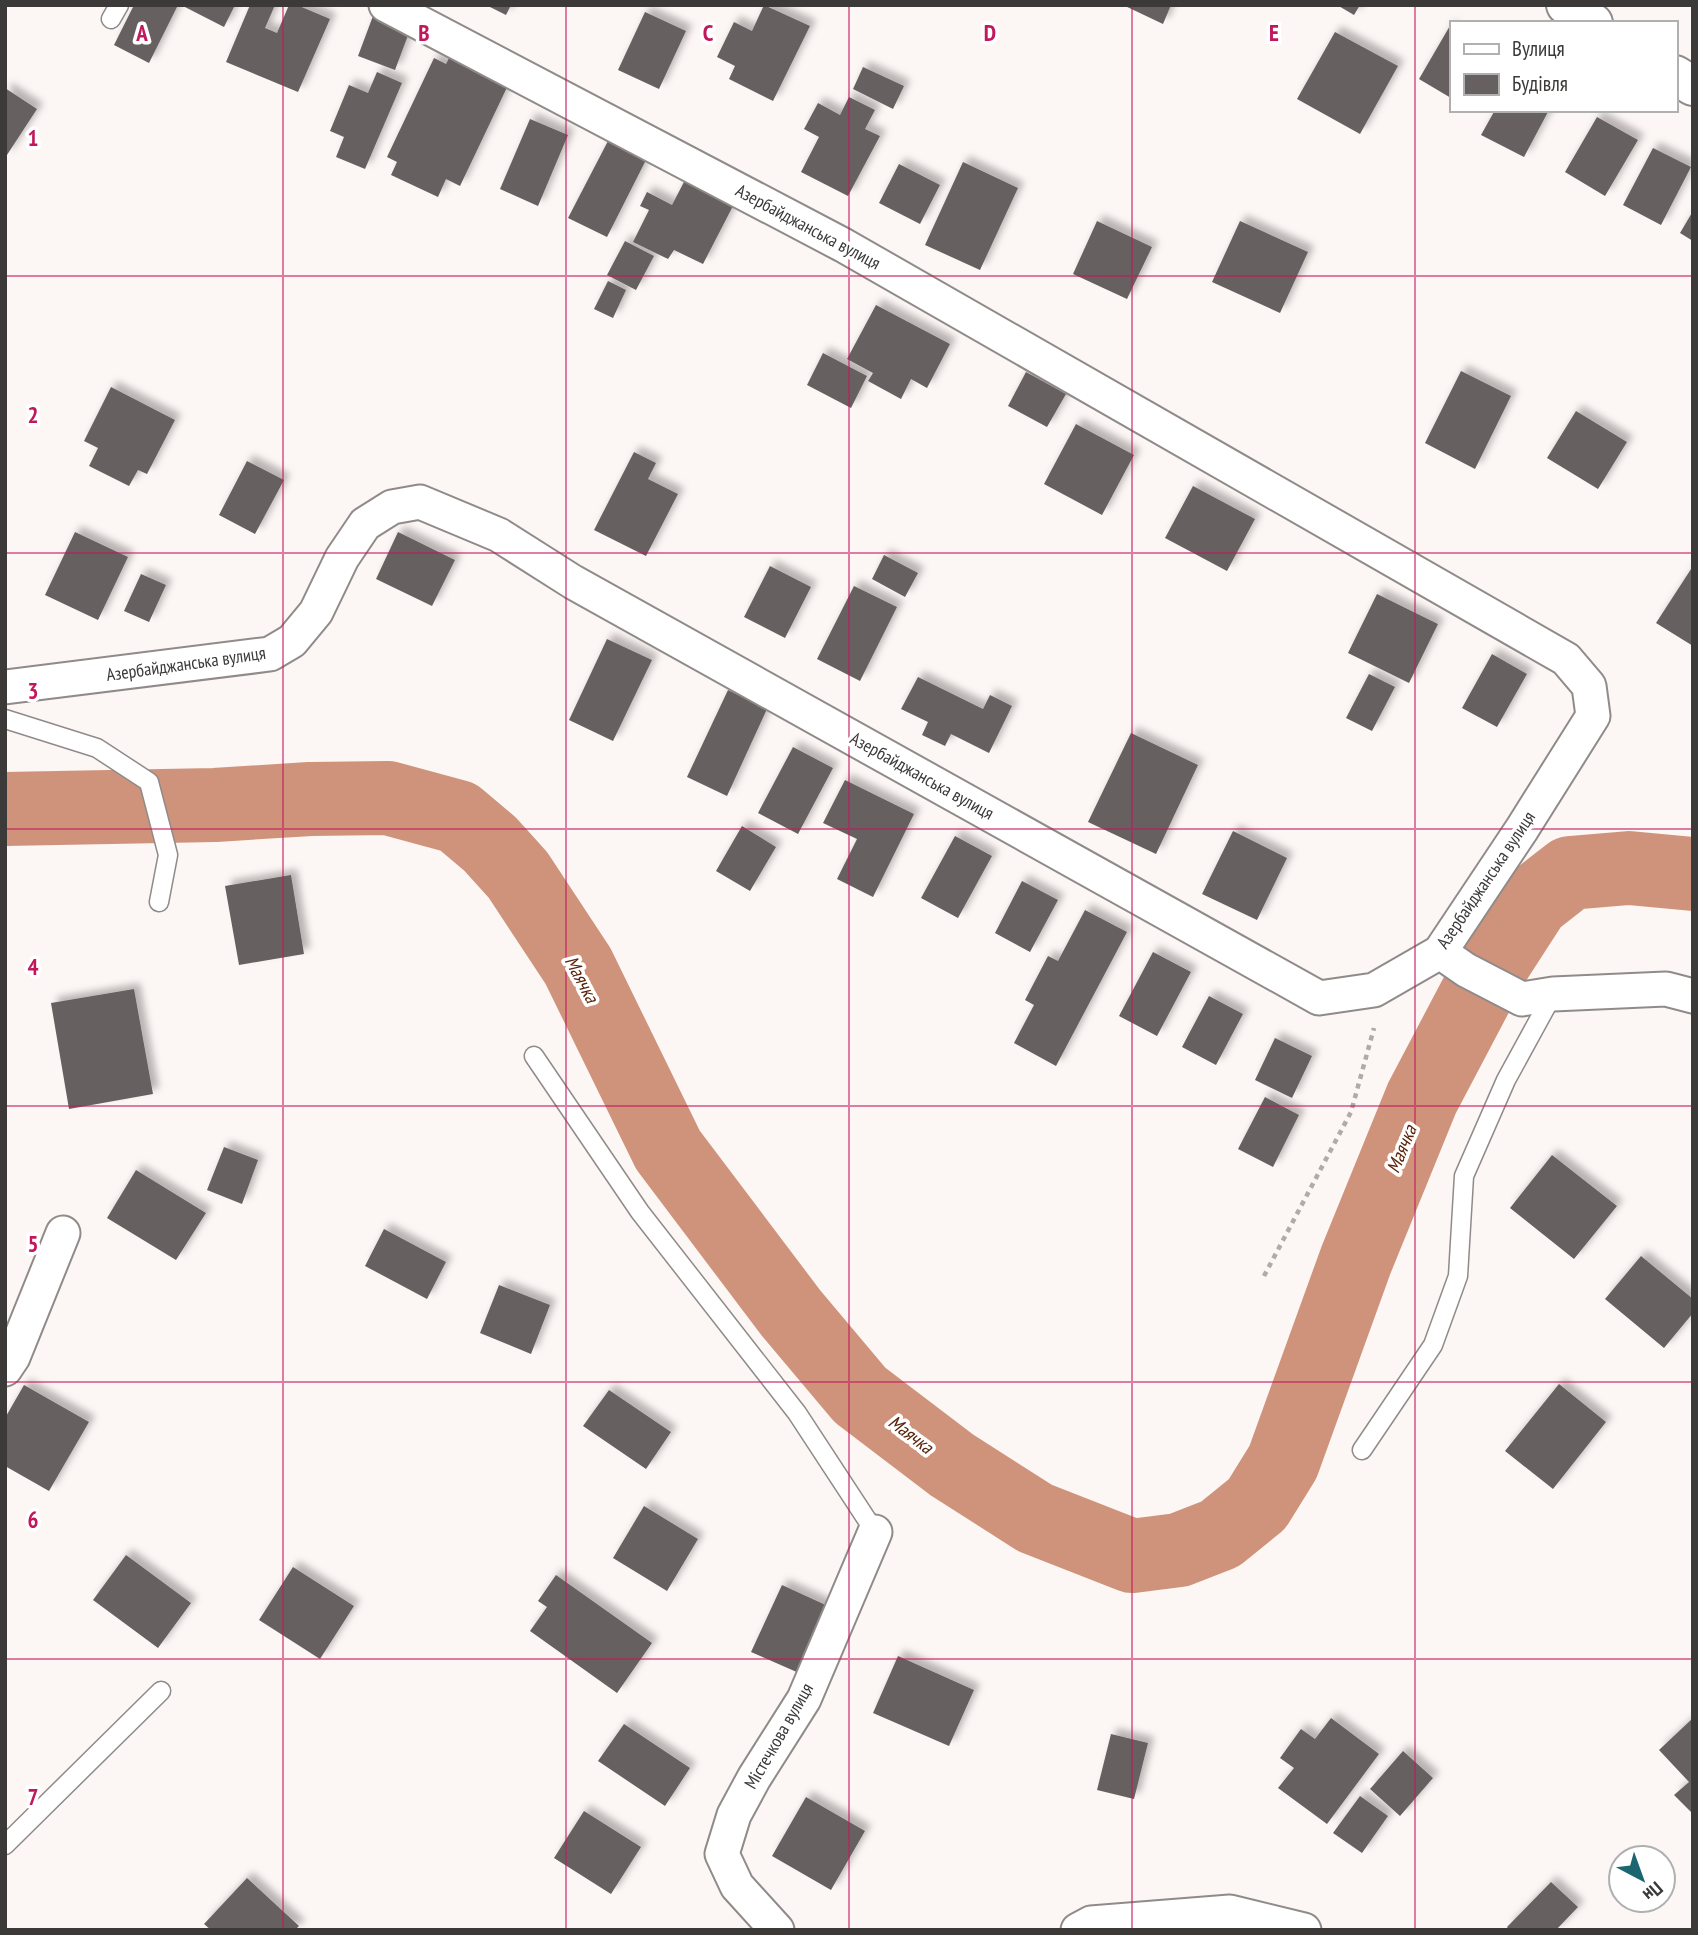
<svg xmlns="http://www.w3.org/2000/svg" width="1698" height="1935" font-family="'PT Sans Narrow',sans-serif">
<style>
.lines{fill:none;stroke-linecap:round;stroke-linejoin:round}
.river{stroke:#cf937b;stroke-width:74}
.building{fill:#666160;filter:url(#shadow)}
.service-casing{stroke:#908b89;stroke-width:21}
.minor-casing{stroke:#908b89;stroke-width:37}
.tertiary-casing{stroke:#908b89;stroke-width:42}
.path{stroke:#afaba9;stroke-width:4.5;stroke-dasharray:5 5;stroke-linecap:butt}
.service{stroke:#fff;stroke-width:18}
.minor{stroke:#fff;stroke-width:33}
.tertiary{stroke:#fff;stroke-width:38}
.grid{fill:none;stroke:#c2185b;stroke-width:2;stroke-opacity:0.55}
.labels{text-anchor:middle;stroke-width:7;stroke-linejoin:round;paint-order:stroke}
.street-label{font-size:18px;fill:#3c3a39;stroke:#fff}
.water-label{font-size:19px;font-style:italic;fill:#5a230a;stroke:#fff}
.grid-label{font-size:23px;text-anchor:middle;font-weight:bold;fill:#c2185b;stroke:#fff;stroke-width:7;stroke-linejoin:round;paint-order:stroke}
</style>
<defs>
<filter id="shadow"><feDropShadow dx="6" dy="-6" stdDeviation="3.5" flood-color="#0004"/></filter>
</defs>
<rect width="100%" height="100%" fill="#fcf6f4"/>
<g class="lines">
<path class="river" d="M5 809 215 805 310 799 388 798 458 817 490 844 518 875 578 966 668 1150 791 1313 860 1395 952 1465 1035 1518 1132 1556 1179 1550 1220 1534 1257 1504 1283 1462 1356 1260 1422 1098 1491 967 1533 902 1570 873 1629 868 1693 874"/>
</g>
<path class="building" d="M134 5H178L149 63 114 45Z
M181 5H235L224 27Z
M250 5H275L265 28 277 33 289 5H297L330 19 298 92 226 62Z
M486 5H511L506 15Z
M764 5 810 26 773 101 729 79 735 66 717 57 734 22 752 31Z
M1123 5H1171L1163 24Z
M1337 5H1360L1354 15Z
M645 12 686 31 659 89 618 70Z
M373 16 410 30 395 70 358 56Z
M1451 24V98L1419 79Z
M1335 32 1398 66 1360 134 1297 99Z
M452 52 511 79 460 186 446 179 438 197 391 175 397 162 387 157 434 58 446 64Z
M863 67 904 86 893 109 853 89Z
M377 72 402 83 365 169 336 157 344 137 330 131 349 85 368 93Z
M5 88 37 109 5 158Z
M849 97 875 110 865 129 880 136 848 196 801 172 819 137 804 129 818 103 840 115Z
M1495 110H1549L1524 157 1481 135Z
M1597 117 1638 140 1605 196 1565 172Z
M530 119 568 135 538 206 500 189Z
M608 141 646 160 607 237 568 218Z
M1653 148 1691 167 1661 225 1623 205Z
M963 162 1018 188 980 270 925 245Z
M899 164 940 185 920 224 879 203Z
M685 180 734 204 703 264 674 250 668 259 633 242 649 210 640 206 647 192 672 205Z
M1693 211V241L1680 233Z
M1097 221 1152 247 1127 299 1073 274Z
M1240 221 1308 252 1280 313 1212 282Z
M625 241 654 256 636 290 607 275Z
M608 281 626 290 613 318 594 309Z
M876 305 950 344 927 388 911 379 901 399 868 381 873 373 847 359Z
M823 353 867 376 851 408 807 385Z
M1461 371 1511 396 1475 469 1425 443Z
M1026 372 1066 394 1047 427 1008 406Z
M111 387 175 420 147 474 138 470 129 486 89 466 98 448 84 441Z
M1576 411 1627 442 1598 489 1547 458Z
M1076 424 1134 455 1102 515 1044 484Z
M634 452 656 463 648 479 678 494 646 556 594 530Z
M247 461 284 480 255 534 219 515Z
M1193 486 1255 519 1227 571 1165 538Z
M75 532 128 557 98 620 45 595Z
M398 532 455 560 432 606 376 579Z
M884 555 918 573 905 597 872 579Z
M770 566 811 587 785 638 744 617Z
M1693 566V646L1656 623Z
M141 574 166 585 149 622 124 611Z
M854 586 897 607 860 681 817 659Z
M1377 594 1438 624 1409 683 1348 653Z
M607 639 652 660 613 741 569 720Z
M1492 654 1527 674 1497 727 1462 708Z
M1369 674 1395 687 1372 731 1346 718Z
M918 677 983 709 990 695 1012 706 989 753 951 734 945 746 922 735 928 722 901 709Z
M728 690 767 709 727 796 687 777Z
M1131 733 1198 765 1156 854 1088 822Z
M793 747 833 768 798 834 758 813Z
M845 780 914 814 873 897 837 879 857 839 823 823Z
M742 826 776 847 750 891 716 871Z
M1233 831 1287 858 1257 920 1202 894Z
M955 836 992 856 958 918 921 898Z
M291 875 304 954 239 965 225 886Z
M1022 881 1058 900 1030 952 995 933Z
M1085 910 1127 932 1056 1066 1014 1043 1034 1005 1025 1000 1048 956 1058 961Z
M1153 952 1191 972 1157 1036 1119 1016Z
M134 989 153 1094 69 1109 51 1003Z
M1209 996 1243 1014 1216 1065 1182 1047Z
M1275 1038 1312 1056 1292 1098 1255 1080Z
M1265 1097 1299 1115 1273 1167 1238 1149Z
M224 1147 258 1160 242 1204 207 1190Z
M1552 1155 1617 1206 1574 1259 1510 1208Z
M136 1170 206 1213 176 1260 107 1218Z
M384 1229 446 1262 427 1299 365 1266Z
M1641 1256 1693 1299V1313L1664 1348 1605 1299Z
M499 1285 550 1305 531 1354 480 1333Z
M1559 1384 1606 1422 1553 1489 1505 1451Z
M24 1385 89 1422 49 1491 5 1466V1418Z
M609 1390 671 1432 646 1469 583 1426Z
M644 1506 698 1539 667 1591 613 1558Z
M126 1555 191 1603 158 1648 93 1600Z
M293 1567 354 1606 320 1659 259 1620Z
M556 1575 652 1643 617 1693 530 1631 547 1607 538 1601Z
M782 1585 830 1607 799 1673 751 1652Z
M898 1656 974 1690 949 1746 873 1713Z
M1331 1718 1379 1754 1327 1824 1278 1788 1294 1768 1280 1758 1301 1729 1315 1739Z
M1693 1718V1814L1674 1795 1689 1782 1659 1750Z
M624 1724 690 1768 665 1806 598 1761Z
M1111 1734 1148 1743 1134 1799 1097 1790Z
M1403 1751 1433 1778 1400 1816 1370 1789Z
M1360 1796 1388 1816 1362 1853 1333 1833Z
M806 1797 865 1831 831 1890 772 1856Z
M584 1811 641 1847 611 1894 554 1858Z
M247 1878 299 1926 295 1930H211L204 1924Z
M1551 1882 1578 1907 1556 1930H1509L1507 1927Z"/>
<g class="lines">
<g class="service-casing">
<path id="service" d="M111 19 119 5
M5 719 97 748 149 782 168 855 159 902
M534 1056 640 1212 797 1413 875 1532
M1362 1450 1433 1345 1458 1276 1464 1176 1506 1080 1553 994
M5 1845 161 1691"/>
</g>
<g class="minor-casing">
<path id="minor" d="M5 687 270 654 292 641 316 612 342 558 365 524 392 507 420 502 499 535 573 582 1319 998 1374 990 1440 952 1522 829 1593 716 1589 686 1566 659 843 245 386 5
M1440 952 1466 970 1522 999 1553 994 1666 989 1693 996
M5 1369 13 1357 63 1233
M777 1930 737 1886 722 1854 734 1815 754 1778 804 1699 875 1532
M1078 1930 1091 1923 1230 1912 1304 1930"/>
</g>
<g class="tertiary-casing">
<path id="tertiary" d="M1566 5 1593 23
M1675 75 1693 86"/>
</g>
<path class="path" d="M1264 1276 1351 1112 1374 1028"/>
<use href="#service" class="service"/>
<use href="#minor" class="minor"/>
<use href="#tertiary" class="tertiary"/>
</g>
<path class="grid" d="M283 5V1930M566 5V1930M849 5V1930M1132 5V1930M1415 5V1930M5 276H1693M5 553H1693M5 829H1693M5 1106H1693M5 1382H1693M5 1659H1693"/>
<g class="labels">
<g class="street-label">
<text transform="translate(808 227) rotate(28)" y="6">Азербайджанська вулиця</text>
<text transform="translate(186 664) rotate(-8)" y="6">Азербайджанська вулиця</text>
<text transform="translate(922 776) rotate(29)" y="6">Азербайджанська вулиця</text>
<text transform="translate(1486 880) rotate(-56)" y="6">Азербайджанська вулиця</text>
<text transform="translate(779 1736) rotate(-60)" y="6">Містечкова вулиця</text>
</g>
<g class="water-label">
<text transform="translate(582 979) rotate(62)" y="7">Маячка</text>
<text transform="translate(1401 1149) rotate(-68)" y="7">Маячка</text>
<text transform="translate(911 1434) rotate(37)" y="7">Маячка</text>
</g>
</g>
<g class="grid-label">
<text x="142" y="41">A</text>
<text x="424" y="41">B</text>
<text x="708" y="41">C</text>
<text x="990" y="41">D</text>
<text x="1274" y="41">E</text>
<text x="33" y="146">1</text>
<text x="33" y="423">2</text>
<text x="33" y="699">3</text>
<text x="33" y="975">4</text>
<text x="33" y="1252">5</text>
<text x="33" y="1528">6</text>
<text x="33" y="1805">7</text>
</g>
<rect width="1698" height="1935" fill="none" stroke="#3c3a39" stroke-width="14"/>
<rect x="1450" y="21" width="228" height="91" fill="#ffffff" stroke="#b1b0b0" stroke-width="2"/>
<rect x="1464" y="44" width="35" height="10" fill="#ffffff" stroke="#b1b0b0" stroke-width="2"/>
<text x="1512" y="56" font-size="21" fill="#3c3a39">Вулиця</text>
<rect x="1464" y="74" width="35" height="21" fill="#666160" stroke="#b1b0b0" stroke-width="2"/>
<text x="1512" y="91" font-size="21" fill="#3c3a39">Будівля</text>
<g transform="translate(1642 1879) rotate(139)"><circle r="33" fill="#ffffff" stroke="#b1b0b0" stroke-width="2"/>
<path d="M0-5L12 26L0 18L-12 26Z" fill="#1b6671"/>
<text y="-10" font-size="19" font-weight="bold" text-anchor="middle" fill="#3c3a39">Пн</text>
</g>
</svg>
